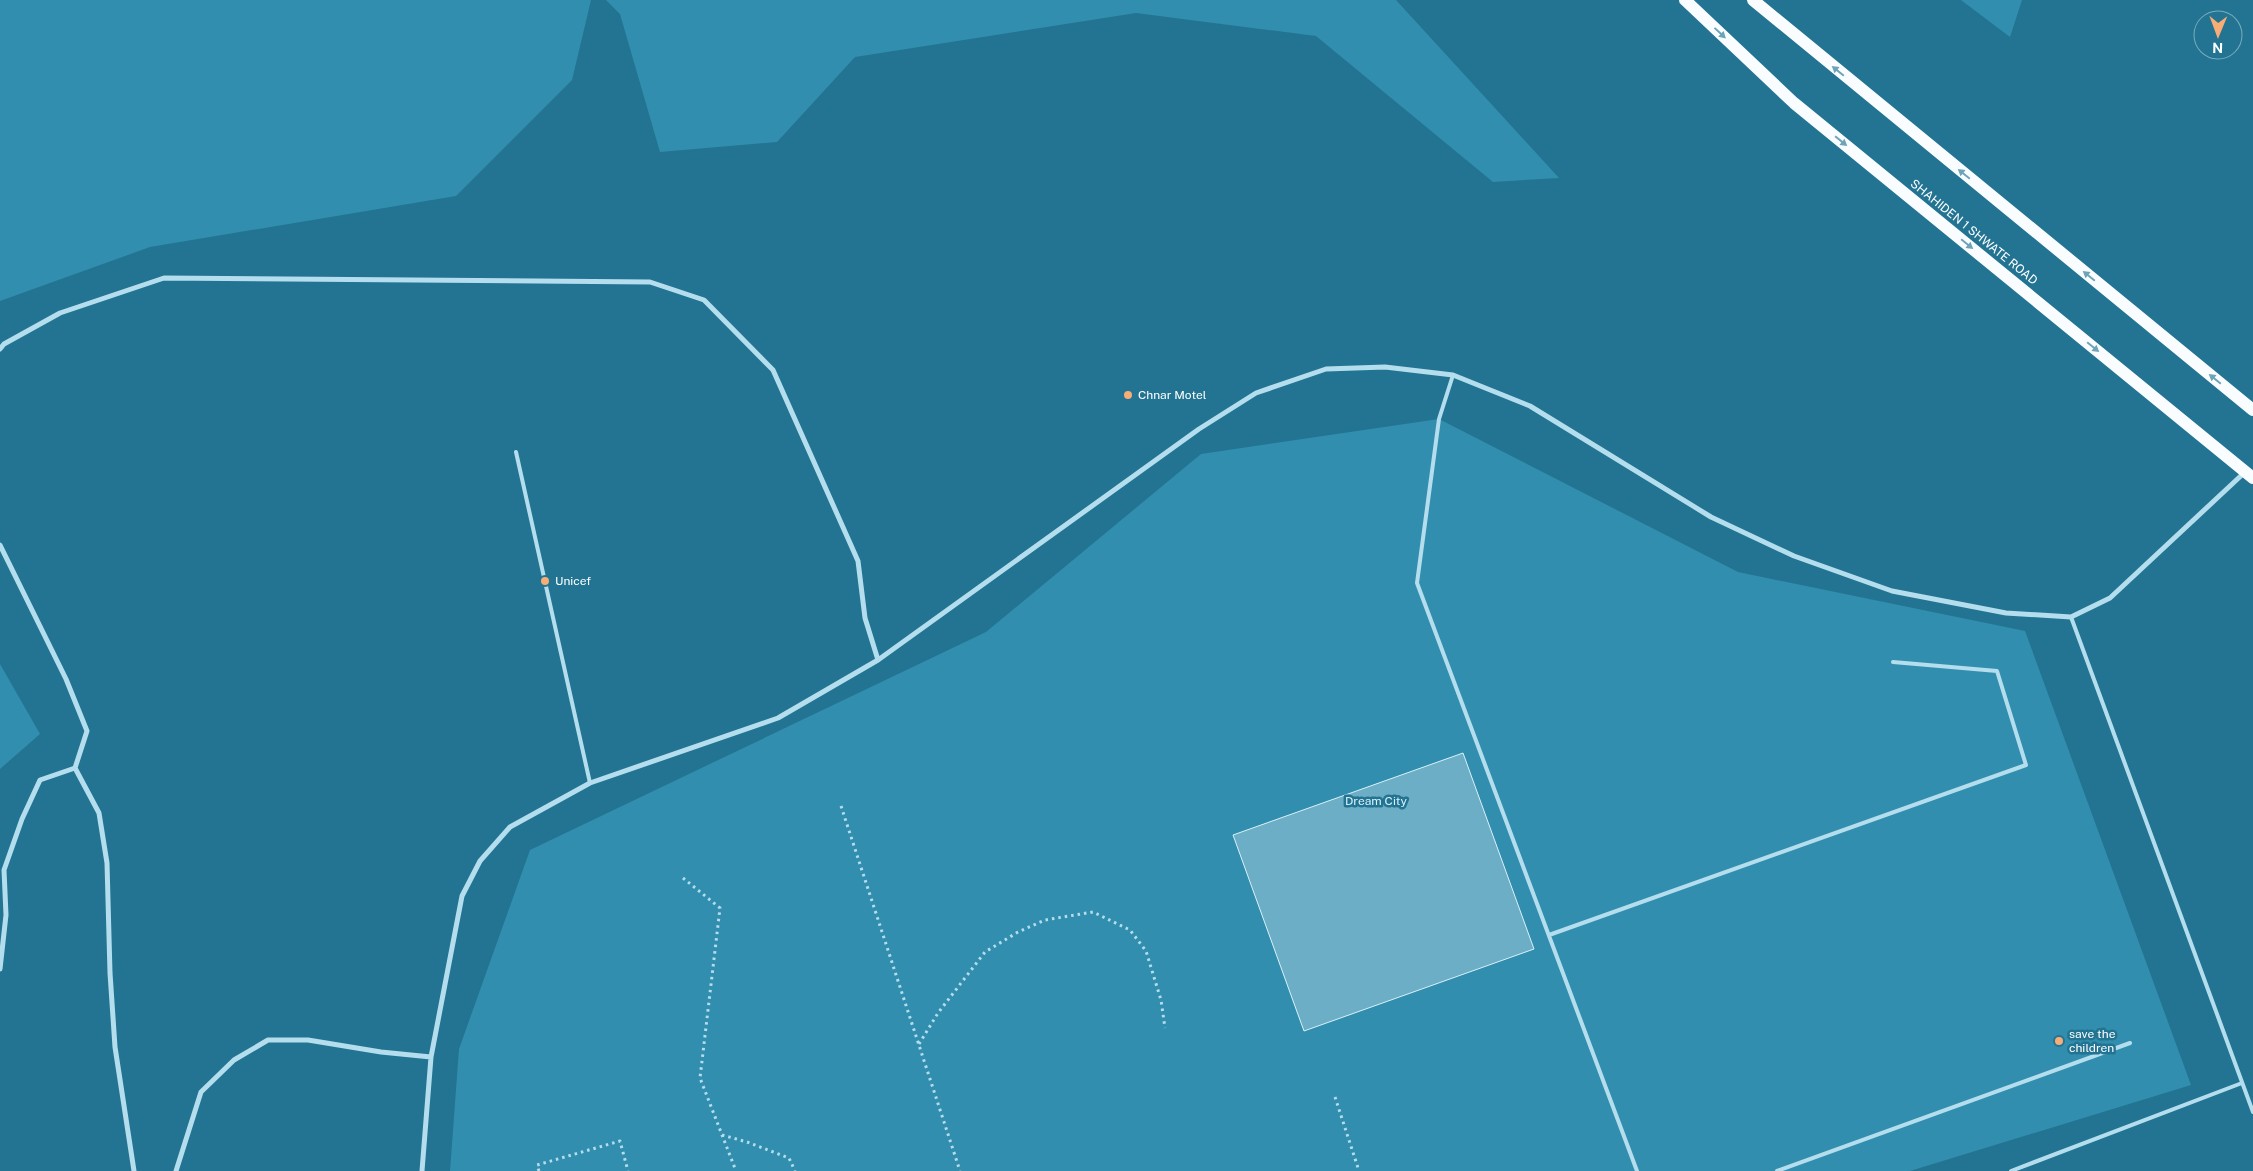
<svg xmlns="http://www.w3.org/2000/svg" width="2253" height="1171" font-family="'Public Sans',sans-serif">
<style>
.green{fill:#328eae}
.building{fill:#6baec5;stroke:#daf1fa}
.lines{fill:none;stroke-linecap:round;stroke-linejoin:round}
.path{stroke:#b4deed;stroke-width:3;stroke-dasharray:2.5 4;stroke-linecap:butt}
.lane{stroke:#b4deed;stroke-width:4}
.street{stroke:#b4deed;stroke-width:5}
.primary{stroke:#fafdff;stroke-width:12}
.oneway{fill:#6ea4b8}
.poi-dot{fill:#f9ad76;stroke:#227492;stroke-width:2}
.labels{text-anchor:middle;stroke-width:5;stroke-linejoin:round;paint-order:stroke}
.street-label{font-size:12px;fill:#fff;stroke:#227492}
.poi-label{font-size:12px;fill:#fff;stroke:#227492;text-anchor:start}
.park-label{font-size:12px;fill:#daf1fa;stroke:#227492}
</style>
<rect width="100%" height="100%" fill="#227492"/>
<path class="green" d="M0 0H591L572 80 456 196 150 247 0 301Z
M606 0H1396L1559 178 1493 182 1316 36 1136 13 855 57 777 142 660 152 620 14Z
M1961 0H2022L2010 37Z
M1439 419 1738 572 2025 631 2191 1085 1910 1171H450L459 1049 530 850 986 632 1201 454Z
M0 664 40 734 0 769Z"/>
<path class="building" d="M1463 753 1534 949 1304 1031 1233 835Z"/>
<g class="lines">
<path class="path" d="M841 806 960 1171
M683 878 720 908 700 1078 736 1171
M919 1044 938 1013 985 952 1018 932 1045 920 1093 912 1130 930 1146 951 1161 1000 1165 1028
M1335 1097 1359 1171
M722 1135 747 1142 789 1158 795 1171
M539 1171 537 1165 620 1141 628 1171"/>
<path class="lane" d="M1453 375 1439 419 1417 583 1637 1171
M516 452 590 783
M2071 617 2253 1112
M1549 935 2026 765 1997 671 1893 662
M1777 1171 2130 1043
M2011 1171 2242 1083"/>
<path class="street" d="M0 349 4 344 60 313 164 278 650 282 704 300 773 370 858 561 865 618 878 660
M0 545 66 679 87 731 75 768 99 813 107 863 110 973 115 1047 134 1171
M0 969 6 915 4 870 22 819 40 780 75 768
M176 1171 201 1092 234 1060 268 1040H308L381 1052 431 1057
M422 1171 431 1057 462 896 480 861 510 827 590 783 778 718 878 660 1199 429 1256 393 1326 369 1385 367 1453 375 1530 406 1711 517 1794 556 1892 591 2006 613 2071 617 2110 598 2245 472"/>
<path class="primary" d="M1685 0 1794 103 2253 478
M1753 0 2253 410"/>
</g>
<defs><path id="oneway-solid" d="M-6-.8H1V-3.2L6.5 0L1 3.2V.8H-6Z" transform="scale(1.25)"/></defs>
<g class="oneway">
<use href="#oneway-solid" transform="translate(1720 33) rotate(43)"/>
<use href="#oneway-solid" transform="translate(1838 71) rotate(-141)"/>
<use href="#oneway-solid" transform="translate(1841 141) rotate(39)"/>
<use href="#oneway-solid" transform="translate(1964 174) rotate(-141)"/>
<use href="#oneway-solid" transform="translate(1967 244) rotate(39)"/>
<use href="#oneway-solid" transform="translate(2089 276) rotate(-141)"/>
<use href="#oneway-solid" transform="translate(2093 347) rotate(39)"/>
<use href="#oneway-solid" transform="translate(2215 379) rotate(-141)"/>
</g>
<g class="poi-dot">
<circle cx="1128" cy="395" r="5"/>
<circle cx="545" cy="581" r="5"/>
<circle cx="2059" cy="1041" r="5"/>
</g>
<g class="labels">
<g class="street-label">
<text transform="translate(1974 232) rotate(39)" y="4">SHAHIDEN 1 SHWATE ROAD</text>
</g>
<g class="poi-label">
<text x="1138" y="399">Chnar Motel</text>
<text x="555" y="585">Unicef</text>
<text x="2069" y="1038">save the<tspan x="2069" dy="14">children</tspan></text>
</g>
<g class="park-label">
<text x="1376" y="805">Dream City</text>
</g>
</g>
<g transform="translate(2218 35) rotate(181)"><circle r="24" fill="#227492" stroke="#7aacbe"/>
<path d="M0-4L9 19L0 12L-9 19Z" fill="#f9ad76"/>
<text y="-8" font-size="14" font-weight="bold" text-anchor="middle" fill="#ffffff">N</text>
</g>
</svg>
